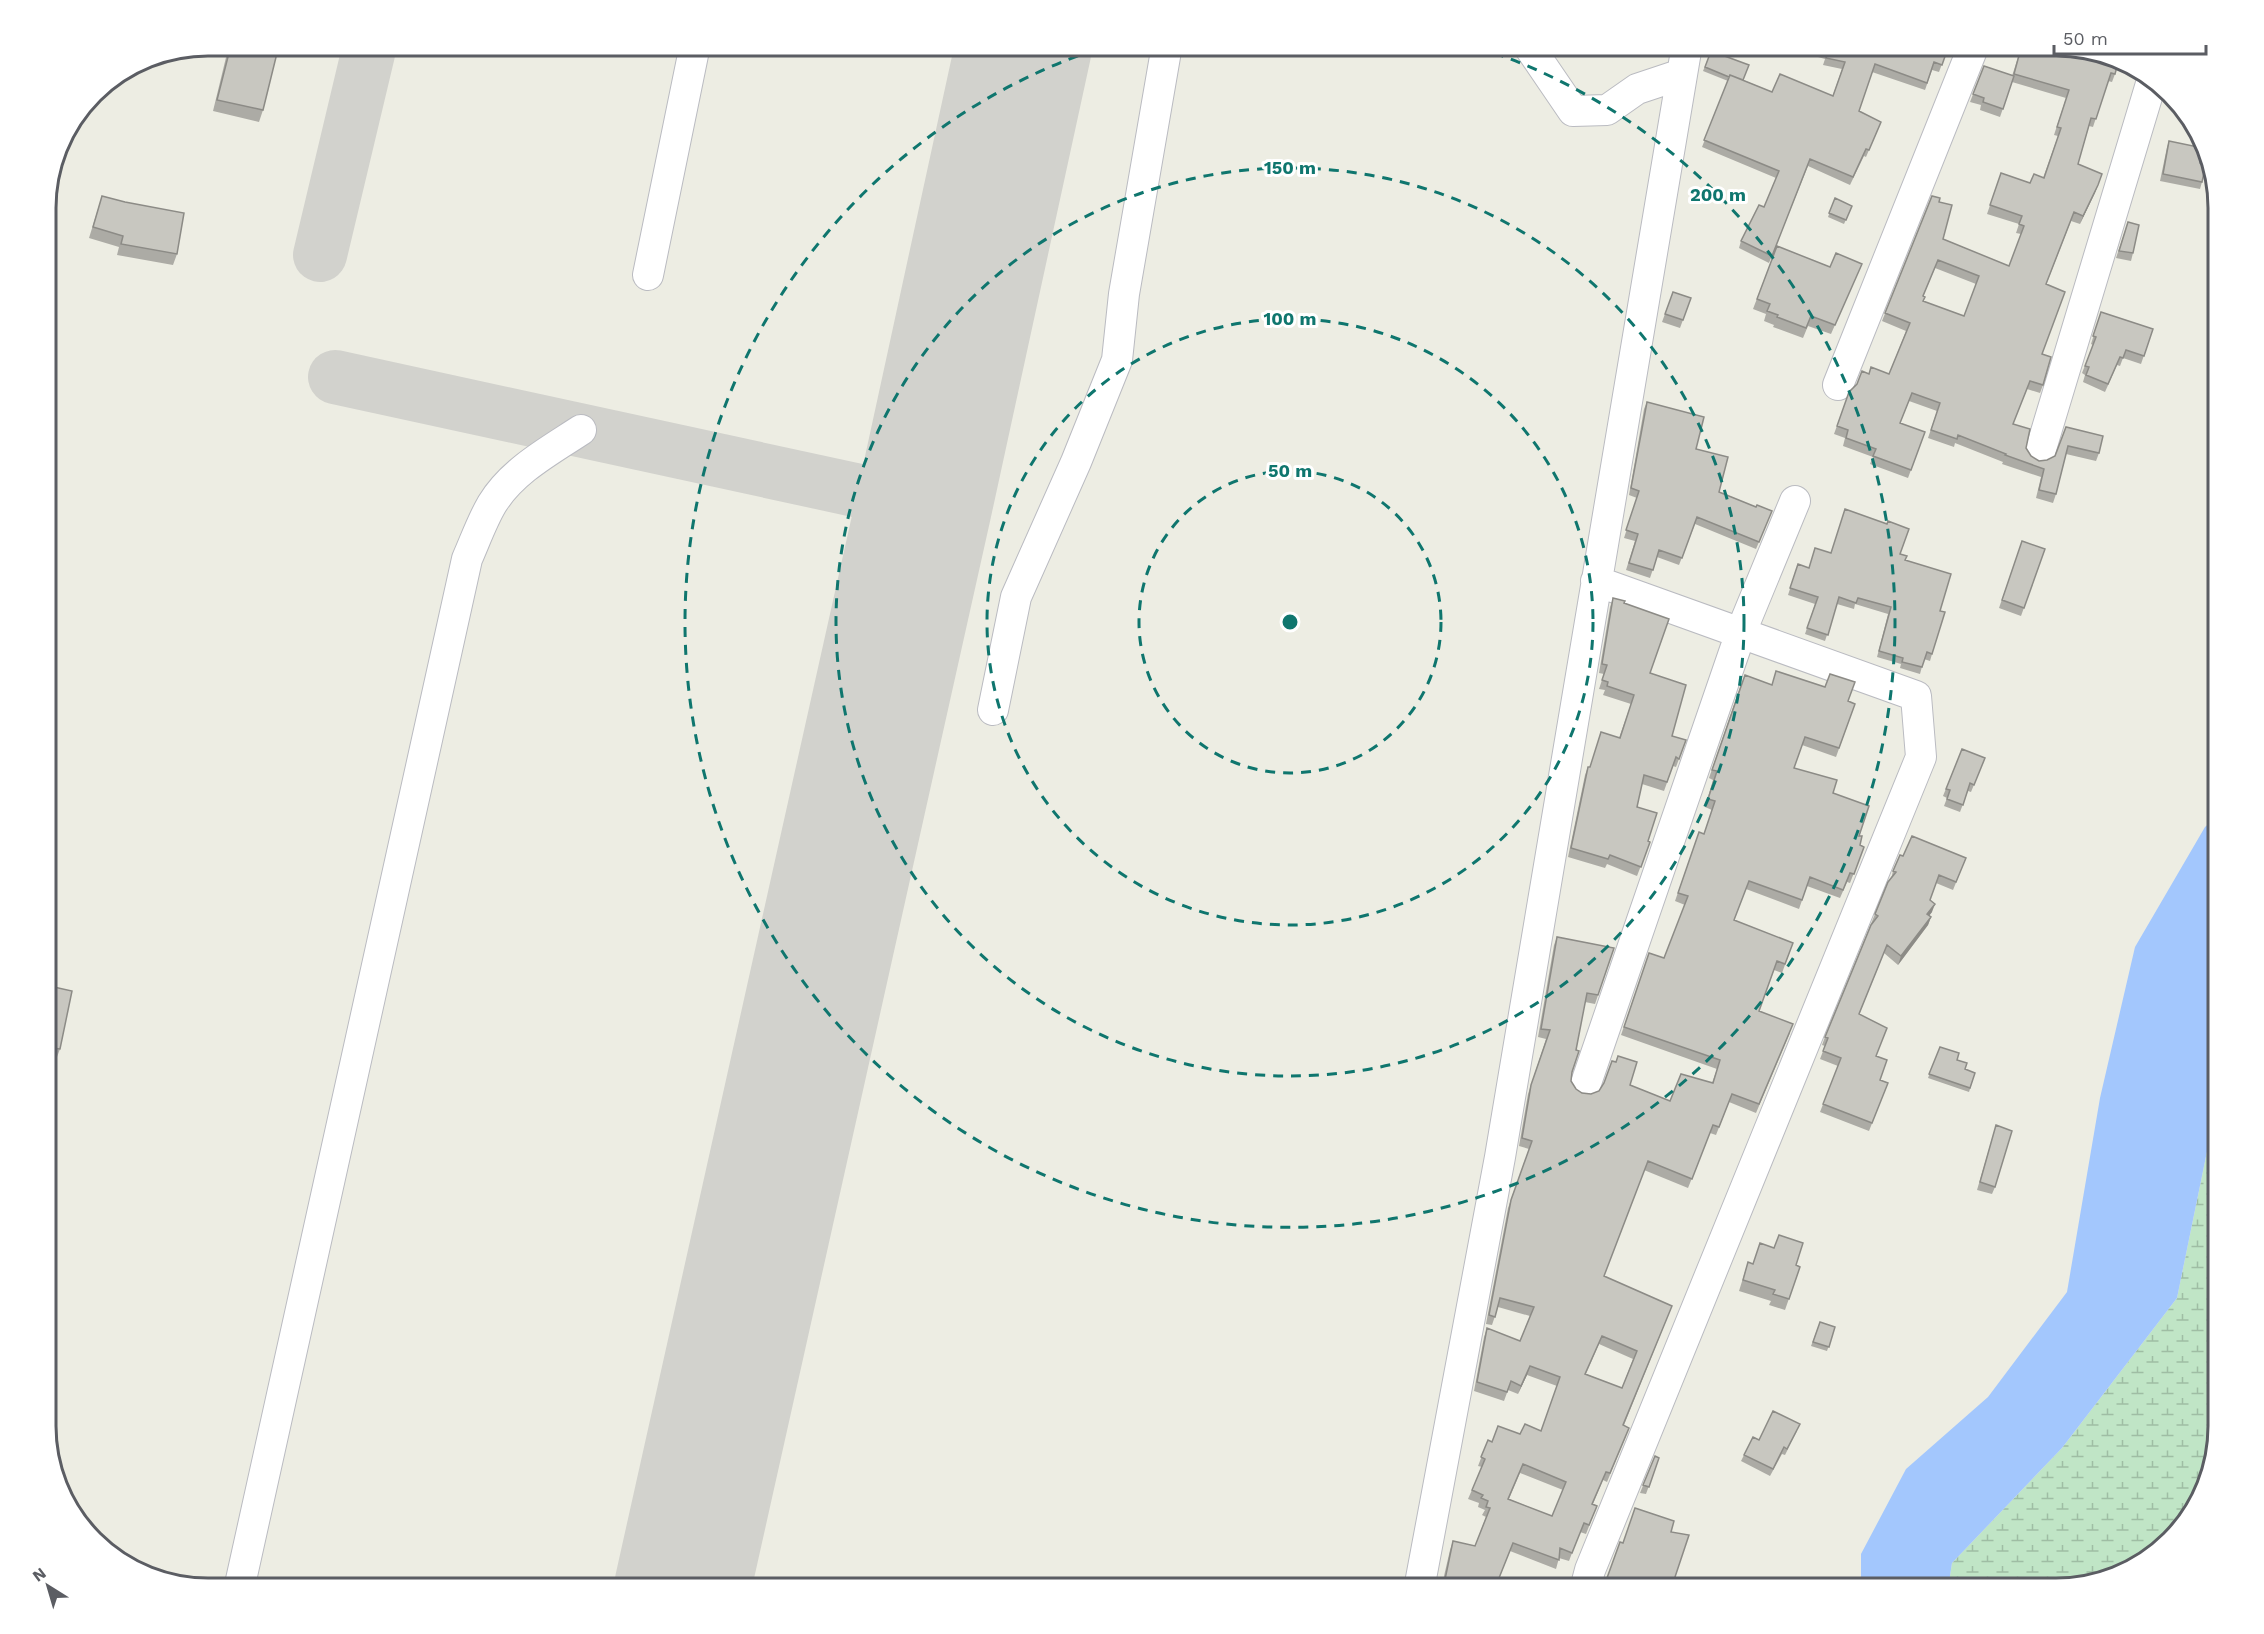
<svg xmlns="http://www.w3.org/2000/svg" width="2264" height="1634" font-family="'Work Sans',sans-serif">
<style>
.wetland{fill:url(#wetland-marsh)}
.water{fill:#a3c7fd}
.lines{fill:none;stroke-linecap:round;stroke-linejoin:round}
.taxiway{stroke:#d2d2cd;stroke-width:54}
.runway{stroke:#d2d2cd;stroke-width:136}
.minor-casing{stroke:#babbc1;stroke-width:32}
.minor{stroke:#fff;stroke-width:30}
.wall{fill:#acaba5;fill-rule:evenodd}
.shaded-wall{fill:#8c8b86}
.building{fill:#c8c7c0;stroke:#8c8b86;stroke-width:1.5;fill-rule:evenodd}
.ring{fill:none;stroke:#0f766e;stroke-width:3;stroke-dasharray:10 8}
.rim{fill:none;stroke:#5b5d63;stroke-width:3}
.centre{fill:#0f766e;stroke:#fff;stroke-width:3}
.ring-label{font-size:18px;text-anchor:middle;font-weight:bold;fill:#0f766e;stroke:#fff;stroke-width:6;stroke-linejoin:round;paint-order:stroke}
</style>
<defs>
<pattern id="wetland-marsh" width="20" height="14" patternUnits="userSpaceOnUse" patternTransform="scale(1.5)"><rect width="20" height="14" fill="#c0e5c6"/><path d="M1 5h8M5 5V1M11 12h8M15 12V8" fill="none" stroke="#9fbda4"/></pattern>
</defs>
<rect width="100%" height="100%" fill="#edede3"/>
<path class="wetland" d="M2219 1093V1427L2210 1478 2186 1525 2129 1572 2056 1589H1948L1952 1563 2062 1448 2177 1298Z"/>
<path class="water" d="M2219 814V1093L2177 1298 2062 1448 1952 1563 1948 1589H1861V1554L1906 1469 1988 1397 2067 1292 2100 1098 2135 947 2205 827Z"/>
<g class="lines">
<path class="taxiway" d="M320 255 370 45
M335 377 924 505"/>
<path class="runway" d="M682 1589 924 505 1024 45"/>
<g class="minor-casing">
<path id="minor" d="M1528 45 1573 111 1607 110 1637 89 1682 74
M648 275 695 45
M1838 385 1974 45
M2040 452 2153 77
M993 710 1016 597 1076 462 1117 360 1124 294 1167 45
M1585 1086 1741 632 1795 501
M239 1589 467 559C475 541 482 521 492 504 512 471 549 451 581 430
M1419 1589 1500 1157 1687 45
M1585 1589 1590 1570 1921 757 1916 696 1596 581"/>
</g>
<use href="#minor" class="minor"/>
</g>
<path class="wall" d="M229 45H279L263 110 259 122 213 111Z
M1808 45H1949L1939 72 1932 70 1925 90 1872 72 1859 111 1881 122 1866 157 1864 156 1850 185 1808 166 1769 263 1739 248 1741 241 1764 207 1776 178 1702 147 1728 81 1703 71 1711 51 1743 80 1772 92 1833 95 1842 69 1823 65 1825 59 1818 57 1820 48Z
M2021 48 2115 74 2112 82 2108 81 2093 127 2089 126 2078 164 2098 185 2080 224 2071 221 2046 285 2042 354 2043 385 2040 393 2027 389 2013 424 2031 456 2039 461 2047 460 2055 456 2066 427 2099 453 2096 461 2066 454 2056 494 2053 503 2036 498 2041 477 2002 464 2003 462 1955 443 1954 447 1928 438 1937 411 1909 401 1900 423 1925 432 1908 478 1870 464 1873 457 1843 446 1845 438 1834 434 1849 392 1869 374H1889L1906 331 1882 321 1932 196 1939 202 1943 239 2009 266 2021 234 2016 233 2019 224 1987 214 2001 173 2030 183 2043 178 2058 136 2054 135 2066 98 2012 82 2000 117 1980 110 1981 105 1970 102 1984 66 2012 76ZM1935 268 1976 284 1964 316 1923 301V296Z
M2169 141 2200 163 2202 182 2200 189 2160 181 2167 147Z
M102 196 125 202 177 254 173 265 117 255 119 247 89 238Z
M1835 198 1852 206 1844 224 1828 217Z
M2128 222 2133 253 2131 261 2116 258Z
M1777 246 1830 267 1858 273 1831 334 1808 326 1803 338 1773 327 1774 325 1764 321 1766 314 1753 309Z
M1673 292 1691 298 1680 328 1662 322Z
M2101 312 2153 329 2141 364 2123 358 2120 366 2117 365 2105 392 2083 382 2085 375 2082 373 2093 345 2091 344Z
M1647 402 1696 449 1719 492 1756 507 1772 511 1756 549 1695 524 1679 565 1657 557 1650 578 1626 570 1635 541 1624 538 1637 498 1629 495 1644 409Z
M2022 541 2045 549 2021 616 1999 608Z
M1830 553 1900 554 1905 560 1940 611 1932 654 1930 661 1924 659 1920 674 1900 668 1901 664 1877 657 1888 614 1855 604 1854 609 1837 604 1825 641 1805 634 1815 604 1788 595 1798 564 1809 568Z
M1613 598 1624 603 1672 736 1686 740 1676 767 1673 766 1664 791 1642 784 1637 807 1648 841 1650 842 1637 876 1607 864 1605 868 1568 857 1585 775 1588 767H1590L1619 738 1631 704 1603 695 1605 690 1599 689 1604 674 1599 673 1610 607Z
M1741 684H1772L1855 704 1836 757 1802 745 1794 768 1833 793 1859 836 1860 845 1864 847 1850 883 1847 882 1840 898 1807 886 1799 909 1746 889 1734 920 1793 943 1782 973 1774 970 1759 1011 1790 1033 1756 1113 1729 1102 1716 1135 1710 1133 1688 1188 1644 1170 1604 1276 1672 1306 1624 1425 1626 1436 1607 1482 1603 1480 1593 1504 1597 1506 1586 1534 1580 1532 1569 1561 1559 1558 1556 1569 1510 1551 1499 1578 1526 1589H1441L1450 1550 1453 1541 1475 1546 1486 1517 1482 1515 1485 1510 1478 1507 1479 1503 1468 1499 1482 1467 1478 1466 1488 1440 1492 1442 1520 1434 1541 1431 1557 1386 1527 1375 1518 1394 1508 1390 1504 1401 1474 1391 1484 1337 1487 1328 1520 1341 1530 1316 1498 1307 1492 1325 1486 1324 1508 1208 1529 1149 1519 1146 1528 1094 1546 1039 1538 1037 1554 945 1557 937 1614 948 1595 1004 1585 1002 1572 1072 1571 1081 1576 1089 1582 1093 1591 1094 1630 1085 1670 1101 1712 1083 1717 1069 1621 1035 1649 953 1664 958 1685 905 1675 901 1699 832 1704 834 1712 810 1705 807 1713 780 1709 778ZM1599 1344 1633 1359 1622 1388 1586 1374ZM1520 1473 1563 1490 1552 1516 1509 1499Z
M1962 749 1985 758 1971 792 1968 791 1960 812 1944 806 1947 798 1943 796Z
M1903 856 1966 858 1953 890 1936 883 1930 900 1932 912 1929 916 1931 917 1928 925 1898 965 1884 953 1859 1014 1876 1056 1880 1080 1888 1083 1869 1131 1820 1112 1838 1066 1820 1059 1825 1046 1822 1045 1825 1037 1888 882 1891 879 1893 871Z
M45 985 60 1049 54 1065 45 1063Z
M1940 1047 1957 1060 1965 1069 1975 1073 1969 1092 1928 1078Z
M1996 1125 1995 1187 1992 1194 1977 1190Z
M1748 1262 1753 1264 1796 1265 1800 1267 1785 1310 1769 1305 1771 1301 1739 1291Z
M1820 1322 1835 1327 1827 1351 1811 1346Z
M1797 1431 1785 1455 1782 1454 1770 1476 1741 1461 1744 1455 1759 1440Z
M1655 1456 1659 1458 1646 1494 1640 1493Z"/>
<path class="shaded-wall" d="M2098 185 2095 193 2080 224 2083 216Z
M1935 904 1932 912 1924 922 1927 914Z
M1931 917 1928 925 1898 965 1901 956Z
M1530 1366 1527 1375 1518 1394 1521 1386Z"/>
<path class="building" d="M231 45H279L263 110 217 100Z
M1822 45H1949L1942 65 1934 62 1927 83 1875 64 1859 111 1881 122 1869 150 1866 149 1853 177 1810 159 1772 256 1741 241 1759 205 1764 207 1779 171 1704 140 1730 75 1772 92 1780 74 1833 96 1845 62 1826 58 1828 51 1821 50Z
M2052 45H2057L2109 54 2119 59 2115 74 2111 73 2096 119 2091 118 2078 164 2102 174 2098 185 2083 216 2074 212 2046 284 2065 292 2042 354 2051 357 2043 385 2030 381 2013 424 2030 429 2026 448 2031 456 2039 461 2047 460 2055 456 2066 427 2103 436 2099 453 2068 446 2056 494 2039 490 2044 469 2005 455 2006 454 1958 435 1957 439 1931 430 1940 403 1912 393 1900 423 1925 432 1911 470 1873 456 1876 449 1846 438 1848 430 1837 426 1849 392 1857 384 1862 371 1869 374 1871 367 1889 374 1910 323 1885 313 1932 196 1940 198 1939 202 1952 205 1943 239 2009 266 2024 226 2019 224 2022 216 1990 205 2001 173 2030 183 2034 174 2044 178 2061 128 2057 127 2069 90 2014 74 2021 48 2047 55ZM1938 260 1979 276 1964 316 1923 301 1925 297 1923 296Z
M1711 51 1749 65 1743 80 1730 75 1729 77 1705 67Z
M1984 66 2014 76 2003 109 1983 102 1984 98 1973 94Z
M2169 141 2203 148 2200 163 2206 164 2202 182 2163 174Z
M102 196 125 202 184 213 177 254 121 244 123 236 93 227Z
M1835 198 1852 206 1846 220 1829 213Z
M2128 222 2139 225 2133 253 2119 251Z
M1777 246 1830 267 1836 253 1862 264 1835 325 1811 316 1806 328 1777 317 1778 315 1767 311 1770 304 1757 299Z
M1673 292 1691 298 1683 320 1665 314Z
M2101 312 2153 329 2144 356 2126 350 2123 358 2120 357 2108 384 2086 375 2089 367 2085 366 2096 337 2093 336Z
M1647 402 1704 417 1696 449 1728 457 1719 492 1756 507 1757 505 1772 511 1759 542 1697 517 1682 558 1659 550 1653 570 1629 563 1638 534 1626 530 1639 491 1631 488Z
M1845 509 1887 524 1888 521 1909 529 1900 554 1907 556 1905 560 1951 574 1940 611 1945 612 1932 654 1927 652 1922 667 1902 662 1903 658 1879 651 1891 607 1858 598 1856 603 1839 597 1828 635 1807 628 1818 597 1790 588 1798 564 1809 568 1815 548 1831 553Z
M2022 541 2045 549 2024 608 2002 600Z
M1613 598 1625 601 1624 603 1669 619 1650 673 1686 685 1672 736 1686 740 1679 759 1676 757 1667 782 1644 775 1637 807 1657 813 1648 841 1650 842 1641 867 1610 855 1608 859 1571 848 1588 767H1590L1601 732 1620 738 1634 695 1607 686 1608 682 1602 680 1607 665 1602 664Z
M1776 671 1825 687 1830 674 1855 682 1848 701 1855 704 1839 748 1805 737 1794 768 1837 780 1833 793 1869 806 1859 836H1862L1860 845 1864 847 1854 874 1850 873 1843 890 1810 877 1802 900 1749 881 1734 920 1793 943 1785 964 1777 961 1759 1011 1793 1024 1759 1104 1732 1094 1719 1127 1713 1125 1692 1179 1648 1161 1604 1276 1672 1306 1623 1425 1629 1428 1610 1473 1606 1472 1592 1504 1597 1506 1589 1525 1584 1523 1572 1553 1560 1548 1559 1560 1513 1543 1499 1578 1526 1589H1443L1453 1541 1475 1546 1490 1508 1486 1507 1488 1501 1481 1498 1483 1495 1472 1490 1485 1459 1481 1457 1488 1440 1492 1442 1498 1426 1520 1434 1525 1424 1541 1431 1560 1377 1530 1366 1521 1386 1511 1381 1507 1392 1477 1382 1487 1328 1520 1341 1534 1307 1500 1298 1495 1317 1489 1315 1511 1200 1532 1141 1522 1138 1531 1085 1550 1030 1541 1029 1557 937 1614 948 1598 995 1587 993 1576 1050 1579 1051 1572 1072 1571 1081 1576 1089 1582 1093 1591 1094 1599 1091 1604 1083 1612 1061 1616 1062 1618 1056 1637 1062 1630 1085 1670 1101 1681 1074 1713 1083 1720 1060 1624 1027 1649 953 1664 958 1688 896 1678 893 1699 832 1704 834 1715 801 1708 799 1717 771 1712 770 1745 675 1772 685ZM1602 1336 1637 1351 1622 1388 1585 1374ZM1523 1464 1566 1482 1552 1516 1508 1499Z
M1962 749 1985 758 1974 785 1970 783 1963 805 1947 799 1950 790 1946 789Z
M1912 836 1966 858 1956 882 1939 875 1930 900 1935 904 1927 914 1931 917 1901 956 1887 945 1859 1014 1887 1028 1876 1056 1887 1060 1880 1080 1888 1083 1872 1123 1823 1104 1841 1058 1823 1051 1828 1038 1825 1037 1871 925 1878 916 1875 914 1888 882 1896 872 1893 871 1900 855 1903 856Z
M45 985 72 991 60 1049 45 1047Z
M1940 1047 1959 1053 1957 1060 1967 1063 1965 1069 1975 1073 1970 1088 1929 1074Z
M1996 1125 2012 1131 1995 1187 1980 1182Z
M1779 1235 1803 1243 1796 1265 1800 1267 1789 1299 1773 1294 1775 1290 1743 1280 1748 1262 1753 1264 1760 1243 1774 1248Z
M1820 1322 1835 1327 1829 1347 1813 1342Z
M1773 1411 1800 1424 1787 1449 1784 1447 1773 1469 1744 1455 1753 1437 1759 1440Z
M1655 1456 1659 1458 1649 1487 1643 1485Z
M1635 1508 1674 1521 1671 1532 1689 1535 1671 1589H1603L1620 1542 1623 1543Z"/>
<g class="ring">
<circle cx="1290" cy="622" r="151"/>
<circle cx="1290" cy="622" r="303"/>
<circle cx="1290" cy="622" r="454"/>
<path d="M1477 47A605 605 0 1 1 1103 47"/>
</g>
<path d="M0 0H2264V1634H0ZM208 56H2056A152 152 0 0 1 2208 208V1426A152 152 0 0 1 2056 1578H208A152 152 0 0 1 56 1426V208A152 152 0 0 1 208 56Z" fill="#fff" fill-rule="evenodd"/>
<path class="rim" d="M208 56H2056A152 152 0 0 1 2208 208V1426A152 152 0 0 1 2056 1578H208A152 152 0 0 1 56 1426V208A152 152 0 0 1 208 56Z"/>
<circle cx="1290" cy="622" r="9" class="centre"/>
<g class="ring-label">
<text x="1290" y="174">150 m</text>
<text x="1718" y="201">200 m</text>
<text x="1290" y="325">100 m</text>
<text x="1290" y="477">50 m</text>
</g>
<g transform="translate(48 1586) rotate(323)" stroke="#ffffff" stroke-width="4.5" paint-order="stroke">
<path d="M0-4.5L10 22L0 15L-10 22Z" fill="#5b5d63"/>
<text y="-9" font-size="16" font-weight="bold" text-anchor="middle" fill="#5b5d63">N</text>
</g>
<path d="M2054 45v9h152v-9" fill="none" stroke="#5b5d63" stroke-width="3"/>
<text x="2063" y="45" font-size="18" fill="#5b5d63" stroke="#ffffff" stroke-width="4.5" paint-order="stroke">50 m</text>
</svg>
